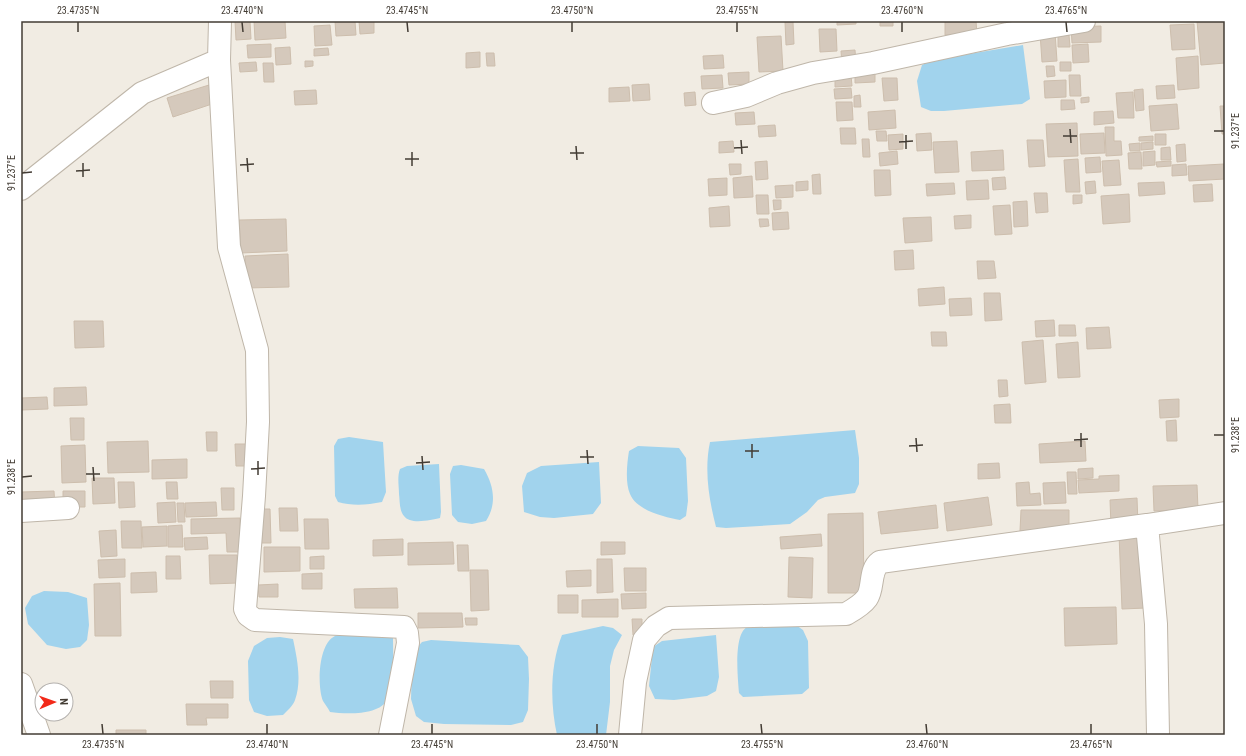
<svg xmlns="http://www.w3.org/2000/svg" width="1246" height="756" font-family="'Roboto Condensed',sans-serif">
<style>
.water{fill:#a1d3ed}
.building{fill:#d5c9bc;stroke:#cdbead}
.lines{fill:none;stroke-linecap:round;stroke-linejoin:round}
.minor-casing{stroke:#bfb6a9;stroke-width:24}
.minor{stroke:#fff;stroke-width:22}
.ticks{fill:none;stroke:#433c34;stroke-width:1.5}
.neatline{fill:none;stroke:#433c34;stroke-width:1.5}
.ticks-label{font-size:10px;text-anchor:middle;fill:#433c34}
</style>
<rect width="100%" height="100%" fill="#f1ece3"/>
<path class="water" d="M1023 45 1030 99 1022 104 944 111H931L921 107 917 81 922 65 933 60Z
M855 430 859 458V484L855 493 825 497 818 500 807 512 790 524 726 528 716 527C709 500 704 470 710 442Z
M349 437 383 442 386 492 382 502C367 505 352 506 338 502L335 496 334 446 338 439Z
M638 446 679 448 686 458 688 501 686 516 680 520C665 517 637 511 630 494 625 483 627 463 629 451Z
M599 462 601 503 593 514 554 518 540 517 524 512 522 486 527 473 541 466Z
M439 464 441 512 440 518C431 520 410 525 404 516 399 510 400 501 399 494 399 486 397 477 400 469L407 466Z
M461 465 484 469C494 486 497 504 486 521L472 524 458 522 452 515 450 474 453 466Z
M44 591 68 592 87 598 89 625 87 640 80 647 66 649 47 645 28 624 25 608 32 596Z
M793 623 803 630 808 641 809 688 802 694 743 697 739 693C738 679 733 635 747 627 752 624 785 624 793 623Z
M603 626 613 628 622 635 614 650 610 666V702L606 735H557C550 704 550 665 562 635Z
M350 634 393 637C393 654 395 684 388 699 379 716 346 714 330 712 328 708 325 704 323 701 317 686 318 644 335 636 339 634 346 635 350 634Z
M716 635 719 677 716 691 707 696 674 700 655 699 649 686 653 647 662 641Z
M280 637 293 639C297 658 302 681 295 700 293 706 287 711 283 715L267 716 254 712 249 700 248 661 254 646 267 638Z
M431 640 519 645 528 657 529 679 528 710 523 722 511 725 444 724 424 722 416 716 411 699 412 664 415 650 422 642Z"/>
<path class="building" d="M235 21H250L251 39 236 40Z
M254 21H285L286 38 255 40Z
M335 21H355L356 35 336 36Z
M359 21H374V33L360 34Z
M837 21H856V24L837 25Z
M880 21H893V26H880Z
M945 21H976L977 34 945 35Z
M1197 21H1225V63L1201 65Z
M785 22H793L794 44 786 45Z
M1194 24 1195 49 1172 50 1170 25Z
M330 25 332 45 315 46 314 26Z
M1101 26V42L1072 43 1071 27Z
M819 29H836L837 51 820 52Z
M1055 32 1057 61 1042 62 1040 33Z
M1058 35H1069L1070 47H1058Z
M781 36 783 71 759 72 757 37Z
M271 44V57L248 58 247 45Z
M1088 44 1089 62 1073 63 1072 45Z
M290 47 291 64 276 65 275 48Z
M328 48 329 55 314 56V49Z
M855 50 856 63 842 64 841 51Z
M480 52V67L466 68V53Z
M486 53H494L495 66H487Z
M723 55 724 68 704 69 703 56Z
M1198 56 1199 88 1178 90 1176 58Z
M305 61H313V66L305 67Z
M256 62 257 71 240 72 239 63Z
M1060 62H1071V71H1060Z
M263 63H273L274 82H264Z
M1046 66H1054L1055 76 1047 77Z
M875 68V82L855 83V69Z
M749 72V84L729 85 728 73Z
M722 75 723 88 702 89 701 76Z
M835 75H851L852 86 835 87Z
M1069 75H1080L1081 96H1070Z
M882 78H897L898 100 884 101Z
M1066 80V97L1045 98 1044 81Z
M649 84 650 100 633 101 632 85Z
M209 85 215 103 173 117 167 98Z
M1174 85 1175 98 1157 99 1156 86Z
M629 87 630 101 609 102V88Z
M851 88 852 98 835 99 834 89Z
M1143 89 1144 110 1136 111 1134 90Z
M316 90 317 104 295 105 294 91Z
M695 92 696 105 685 106 684 93Z
M1133 92 1134 118H1118L1116 93Z
M860 95 861 107H854V96Z
M1089 97V102L1081 103V98Z
M1061 100H1074L1075 109 1061 110Z
M836 102H852L853 120 837 121Z
M1177 104 1179 129 1151 131 1149 106Z
M1220 106H1225V134H1222Z
M895 110 896 128 869 130 868 112Z
M1113 111 1114 123 1094 125V112Z
M754 112 755 124 736 125 735 113Z
M1077 123 1078 156 1048 157 1046 124Z
M775 125 776 136 759 137 758 126Z
M1105 127H1114V141H1121L1122 155 1106 156Z
M840 128H855L856 144H841Z
M876 131H886L887 141H877Z
M931 133 932 150 917 151 916 134Z
M1104 133 1105 153 1081 154 1080 134Z
M903 134V149L889 150 888 135Z
M1155 134H1166V145H1155Z
M1153 136V141H1139V137Z
M862 139H869L870 157H863Z
M1027 140H1043L1045 166 1029 167Z
M733 141 734 152 719 153V142Z
M957 141 959 172 935 173 933 142Z
M1153 142V149L1141 150V143Z
M1140 143V151H1130L1129 144Z
M1185 144 1186 161 1177 162 1176 145Z
M1170 147 1171 160H1161V148Z
M1003 150 1004 170 972 171 971 152Z
M897 151 898 164 880 166 879 153Z
M1155 151V165L1143 166V152Z
M1141 152 1142 169H1129L1128 153Z
M1100 157 1101 172 1086 173 1085 158Z
M1078 159 1080 192H1066L1064 160Z
M1119 160 1121 185 1104 186 1102 161Z
M767 161 768 179 756 180 755 162Z
M1171 161V166L1157 167 1156 162Z
M729 164H741V174L730 175Z
M1186 164 1187 175 1172 176V165Z
M1224 164 1225 179 1189 181 1188 166Z
M874 170H890L891 195 875 196Z
M820 174 821 194H813L812 175Z
M752 176 753 197 734 198 733 178Z
M1005 177 1006 189 993 190 992 178Z
M727 178V195L709 196 708 179Z
M988 180 989 199 967 200 966 181Z
M808 181V190L796 191V182Z
M1095 181 1096 193 1086 194 1085 182Z
M1164 182 1165 194 1139 196 1138 183Z
M954 183 955 194 927 196 926 184Z
M1212 184 1213 201 1194 202 1193 185Z
M793 185V197L776 198 775 186Z
M1034 193H1047L1048 212 1036 213Z
M1129 194 1130 222 1103 224 1101 196Z
M756 195H768L769 214H757Z
M1073 195H1082V203L1073 204Z
M773 200H781V209L774 210Z
M1027 201 1028 226 1014 227 1013 202Z
M1010 205 1012 234 995 235 993 206Z
M729 206 730 226 710 227 709 208Z
M788 212 789 229 773 230 772 213Z
M971 215V228L955 229 954 216Z
M931 217 932 241 905 243 903 218Z
M286 219 287 251 241 253 239 220Z
M759 219H768L769 226 760 227Z
M913 250 914 269 895 270 894 251Z
M288 254 289 287 246 288 245 256Z
M977 261H994L996 278 978 279Z
M944 287 945 304 919 306 918 289Z
M984 293H1000L1002 320 985 321Z
M971 298 972 315 950 316 949 299Z
M1054 320 1055 336 1036 337 1035 321Z
M74 321H103L104 347 75 348Z
M1059 325H1075L1076 336H1059Z
M1109 327 1111 348 1087 349 1086 328Z
M931 332H946L947 346H932Z
M1043 340 1046 382 1025 384 1022 342Z
M1078 342 1080 377 1058 378 1056 344Z
M998 380H1007L1008 396 999 397Z
M86 387 87 405 54 406V388Z
M47 397 48 409 21 410V398Z
M1179 399V417L1160 418 1159 400Z
M1010 404 1011 423H995L994 405Z
M70 418H84V440H71Z
M1176 420 1177 441H1167L1166 421Z
M206 432H217V451H207Z
M148 441 149 472 108 473 107 442Z
M1085 441 1086 461 1040 463 1039 444Z
M235 444H249L250 466H236Z
M85 445 86 482 62 483 61 446Z
M187 459V478L152 479V460Z
M999 463 1000 478 978 479V464Z
M1093 468V478L1078 479V469Z
M1067 472H1076L1077 494H1068Z
M1119 475V491L1079 493 1078 480 1099 479V476Z
M92 478H114L115 503 93 504Z
M118 482H134L135 507 119 508Z
M166 482H177L178 499H167Z
M1029 482 1030 494 1040 493 1041 505 1017 506 1016 483Z
M1065 482 1066 503 1044 504 1043 483Z
M1197 485 1198 509 1154 511 1153 486Z
M221 488H234V510H222Z
M54 491 55 507 21 508V492Z
M63 491H85V507H63Z
M988 497 992 525 947 531 944 503Z
M1137 498 1138 524 1111 526 1110 500Z
M175 502 176 522 158 523 157 503Z
M216 502 217 516 186 517 185 503Z
M177 503H184L185 522H178Z
M936 505 938 528 881 534 878 512Z
M279 508H297L298 531H280Z
M256 509H270L271 543H257Z
M1021 510H1069V531H1020Z
M863 513 864 593H828V514Z
M240 518 241 552H227L226 533 191 534V519Z
M304 519H328L329 549H305Z
M121 521H141L142 548H122Z
M182 525 183 547H168V526Z
M167 526V546L143 547 142 527Z
M116 530 117 556 101 557 99 531Z
M1142 533 1146 608 1122 609 1119 534Z
M821 534 822 546 781 549 780 537Z
M207 537 208 549 185 550 184 538Z
M403 539V555L373 556V540Z
M453 542 454 564 408 565V543Z
M601 542H625V554L601 555Z
M457 545H468L469 571H458Z
M264 547H300V571L264 572Z
M209 555H237L238 583 210 584Z
M166 556H180L181 579H166Z
M324 556V569H310V557Z
M789 557 813 558 812 598 788 597Z
M125 559V577L99 578 98 560Z
M597 559H612L613 592 597 593Z
M624 568H646V591H625Z
M470 570H488L489 610 471 611Z
M591 570V586L567 587 566 571Z
M156 572 157 592 131 593V573Z
M322 573V589H302V574Z
M120 583 121 636H95L94 584Z
M278 584V597H259L258 585Z
M397 588 398 608H355L354 589Z
M646 593V608L622 609 621 594Z
M558 595H578V613H558Z
M618 599V617H582V600Z
M1116 607 1117 644 1065 646 1064 608Z
M418 613H462L463 627 418 628Z
M465 618H477V625H466Z
M632 619H642V635H633Z
M210 681H233V698H211Z
M186 704H228V718H206L207 725H187Z
M116 730H146V735H116Z"/>
<g class="lines">
<g class="minor-casing">
<path id="minor" d="M220 21 219 60 229 247 257 350 258 422 254 496 245 609 248 615 255 620 404 627 407 633 408 643 390 735
M713 103 746 96 777 83 813 73 873 63 1007 34 1084 21
M21 189 142 93 219 60
M21 511 68 508
M1147 525 1225 513
M21 684 39 735
M630 735 635 682 644 640 656 626 669 618 846 614C853 610 862 605 867 598 874 588 869 570 880 562L1147 525 1156 624 1158 735"/>
</g>
<use href="#minor" class="minor"/>
</g>
<path class="ticks" d="M78 22V32M242 22 243 32M407 22 408 32M572 22V32M737 22V32M902 22V32M1066 22 1067 32M1070 129 1071 143M1214 131H1224M906 135V149M1063 136H1077M741 140 742 154M899 142 913 141M576 146 577 160M734 148 748 147M412 152V166M570 153H584M247 158 248 172M405 159H419M83 163V177M240 165 254 164M76 171 90 170M22 173 32 172M1081 433V447M1214 435H1224M916 438 917 452M1074 440 1088 439M752 444V458M909 446 923 445M587 450 588 464M745 451H759M422 456 423 470M580 457H594M258 461V475M416 463 430 462M93 467 94 481M251 469 265 468M86 474H100M22 477 32 476M102 724 103 734M267 724V734M432 724V734M597 724V734M761 724 762 734M926 724 927 734M1091 724V734"/>
<rect width="1246" height="756" fill="none" stroke="#ffffff" stroke-width="44"/>
<g transform="translate(54 702) rotate(88)"><circle r="19" fill="#ffffff" stroke="#b4b1ae"/>
<path d="M0-3L7 15L0 10L-7 15Z" fill="#f22919"/>
<text y="-6" font-size="11" font-weight="bold" text-anchor="middle" fill="#433c34">N</text>
</g>
<rect x="22" y="22" width="1202" height="712" class="neatline"/>
<g class="ticks-label">
<text x="78" y="14">23.4735°N</text>
<text x="242" y="14">23.4740°N</text>
<text x="407" y="14">23.4745°N</text>
<text x="572" y="14">23.4750°N</text>
<text x="737" y="14">23.4755°N</text>
<text x="902" y="14">23.4760°N</text>
<text x="1066" y="14">23.4765°N</text>
<text transform="translate(1235 131) rotate(-90)" y="4">91.237°E</text>
<text transform="translate(11 173) rotate(-90)" y="4">91.237°E</text>
<text transform="translate(1235 435) rotate(-90)" y="4">91.238°E</text>
<text transform="translate(11 477) rotate(-90)" y="4">91.238°E</text>
<text x="103" y="748">23.4735°N</text>
<text x="267" y="748">23.4740°N</text>
<text x="432" y="748">23.4745°N</text>
<text x="597" y="748">23.4750°N</text>
<text x="762" y="748">23.4755°N</text>
<text x="927" y="748">23.4760°N</text>
<text x="1091" y="748">23.4765°N</text>
</g>
</svg>
